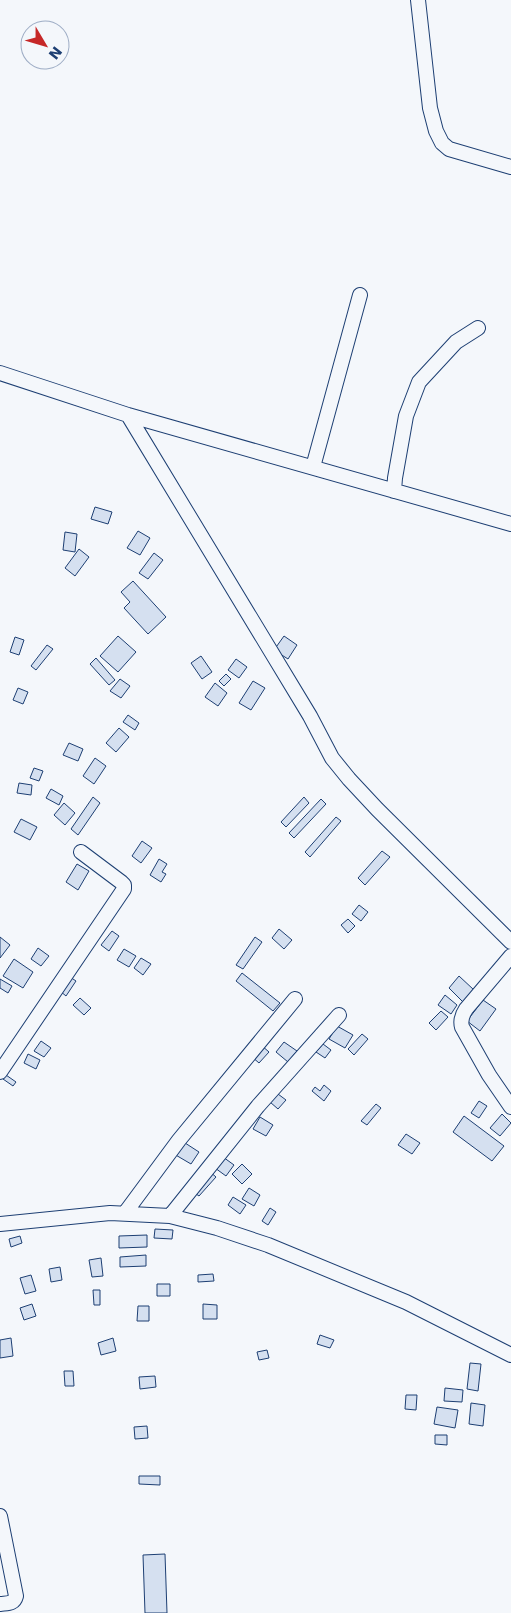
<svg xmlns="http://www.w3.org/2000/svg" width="511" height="1613" font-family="'DejaVu Sans',sans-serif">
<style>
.building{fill:#d5e0f0;stroke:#1d3f73}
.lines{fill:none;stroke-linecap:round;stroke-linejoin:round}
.minor-casing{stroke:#1d3f73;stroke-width:16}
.minor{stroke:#f4f7fb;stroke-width:14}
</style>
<rect width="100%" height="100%" fill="#f4f7fb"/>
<path class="building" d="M95 507 112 512 108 524 91 519Z
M138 531 150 538 140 555 127 548Z
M65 532 77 534 75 552 63 550Z
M79 549 89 557 75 576 65 568Z
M154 553 163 560 148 579 139 573Z
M133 581 166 617 148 634 124 608 130 602 121 592Z
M118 636 136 652 118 672 100 656Z
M284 636 297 645 288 659 274 650Z
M15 637 24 640 19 655 10 652Z
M47 645 53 649 36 670 31 666Z
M201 656 212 672 202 679 191 663Z
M96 658 115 680 109 685 90 664Z
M236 659 247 667 239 678 228 670Z
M226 674 231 679 224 686 219 681Z
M120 679 130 686 121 698 110 691Z
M253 681 265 688 251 710 239 703Z
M215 683 227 693 218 706 205 697Z
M18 688 28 692 23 704 13 700Z
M128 715 139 723 135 730 123 722Z
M119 728 129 737 116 752 106 743Z
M69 743 83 749 78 761 63 755Z
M95 758 106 766 94 784 83 776Z
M34 768 43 771 39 781 30 778Z
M19 783 32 785 31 795 17 793Z
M51 789 63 796 59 805 46 798Z
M93 797 100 803 78 835 71 829Z
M304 797 309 803 286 827 281 822Z
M321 799 326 804 294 838 289 833Z
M64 803 75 813 65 825 54 815Z
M336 817 341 821 310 857 305 852Z
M21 819 37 827 30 840 14 832Z
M142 841 152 848 141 863 132 856Z
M382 851 390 857 365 885 358 878Z
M159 859 167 864 162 872 166 874 161 882 150 875Z
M77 864 89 871 78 890 66 882Z
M359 905 368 912 361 921 352 914Z
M348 919 355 926 348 933 341 925Z
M279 929 292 940 284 949 272 938Z
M112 931 119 936 109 951 101 945Z
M0 937 10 945 0 958Z
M255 937 262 942 243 969 236 965Z
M38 948 49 956 41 966 31 959Z
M124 949 136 956 129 967 117 960Z
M141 958 151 964 143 975 134 968Z
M14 959 33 972 23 988 3 976Z
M242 973 280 1003 273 1011 236 981Z
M459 976 474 990 463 1002 449 988Z
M70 977 76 981 66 996 60 991Z
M0 979 12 986 8 993 0 988Z
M445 995 457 1005 451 1014 438 1005Z
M80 998 91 1008 84 1015 73 1005Z
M483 1000 496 1009 480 1031 467 1021Z
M441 1011 448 1017 436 1030 429 1023Z
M337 1026 353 1035 345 1048 329 1039Z
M362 1034 368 1039 354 1055 348 1049Z
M41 1041 51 1048 44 1057 34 1051Z
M284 1042 297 1051 288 1062 276 1052Z
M323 1044 331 1050 325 1058 316 1052Z
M261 1045 269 1052 259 1063 251 1056Z
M28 1054 40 1060 36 1069 24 1063Z
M6 1075 16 1082 13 1086 3 1079Z
M324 1085 331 1091 324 1101 312 1091 315 1087 320 1091Z
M278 1094 286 1100 278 1109 270 1102Z
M479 1101 487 1106 479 1118 471 1113Z
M376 1104 381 1108 367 1125 361 1121Z
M502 1114 511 1123 500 1136 490 1128Z
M464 1116 504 1146 492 1161 453 1132Z
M260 1117 273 1125 266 1136 253 1129Z
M406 1134 420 1143 412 1154 398 1145Z
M182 1141 199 1152 191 1164 174 1154Z
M223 1157 234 1165 226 1176 215 1168Z
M242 1164 252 1174 242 1184 232 1174Z
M209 1171 216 1177 199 1196 192 1191Z
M249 1188 260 1195 254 1206 242 1199Z
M233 1197 246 1205 240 1214 228 1205Z
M270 1208 276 1212 268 1225 262 1221Z
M155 1229 173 1230 172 1239 154 1238Z
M147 1235V1247L119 1248V1236Z
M20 1236 22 1243 11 1247 9 1239Z
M146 1255V1266L120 1267V1257Z
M101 1258 103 1276 92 1277 89 1260Z
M60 1267 62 1280 51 1282 49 1269Z
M213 1274 214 1281 198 1282V1275Z
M31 1275 36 1291 25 1294 20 1278Z
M157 1284H170V1296H157Z
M93 1290H100V1305H94Z
M32 1304 36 1316 24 1320 20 1308Z
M203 1304 217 1305V1319H203Z
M138 1306H149V1321H137Z
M320 1335 334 1340 330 1348 317 1344Z
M11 1338 13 1356 0 1358V1340Z
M113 1338 116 1351 101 1355 98 1343Z
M267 1350 269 1358 259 1360 257 1352Z
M470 1363 481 1364 478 1391 467 1389Z
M64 1371H73L74 1386H65Z
M155 1376 156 1387 140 1389 139 1377Z
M445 1388 463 1390 462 1402 444 1401Z
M406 1395H417L416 1410 405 1409Z
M471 1403 485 1405 483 1426 469 1424Z
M437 1407 458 1410 455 1428 434 1424Z
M147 1426 148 1438 135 1439 134 1427Z
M435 1435H447V1445L435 1444Z
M139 1476H160V1485L139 1484Z
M165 1554 167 1613H145L143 1555Z"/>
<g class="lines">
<g class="minor-casing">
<path id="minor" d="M418 0 430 108 436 131 442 143 449 149 511 167
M0 373 128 415 511 524
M128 415 310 716 332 758 349 779 377 809 511 942
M313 467 360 295
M394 491 395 478 406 416 419 382 456 342 478 328
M511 956 466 1009C462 1015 460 1020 462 1027L489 1075 511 1107
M0 1072 124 889V885L121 882 81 852
M125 1213 179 1140 295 999
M170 1216 258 1106 339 1015
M0 1224 110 1213 170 1216 217 1228 268 1245 406 1302 511 1355
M0 1516 16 1596C14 1604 8 1603 0 1604"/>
</g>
<use href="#minor" class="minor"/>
</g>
<g transform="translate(45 45) rotate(128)"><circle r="24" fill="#f4f7fb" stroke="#9eadc5"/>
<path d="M0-4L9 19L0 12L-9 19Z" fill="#c62828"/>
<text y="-8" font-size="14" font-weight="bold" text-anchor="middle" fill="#1d3f73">N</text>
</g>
</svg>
